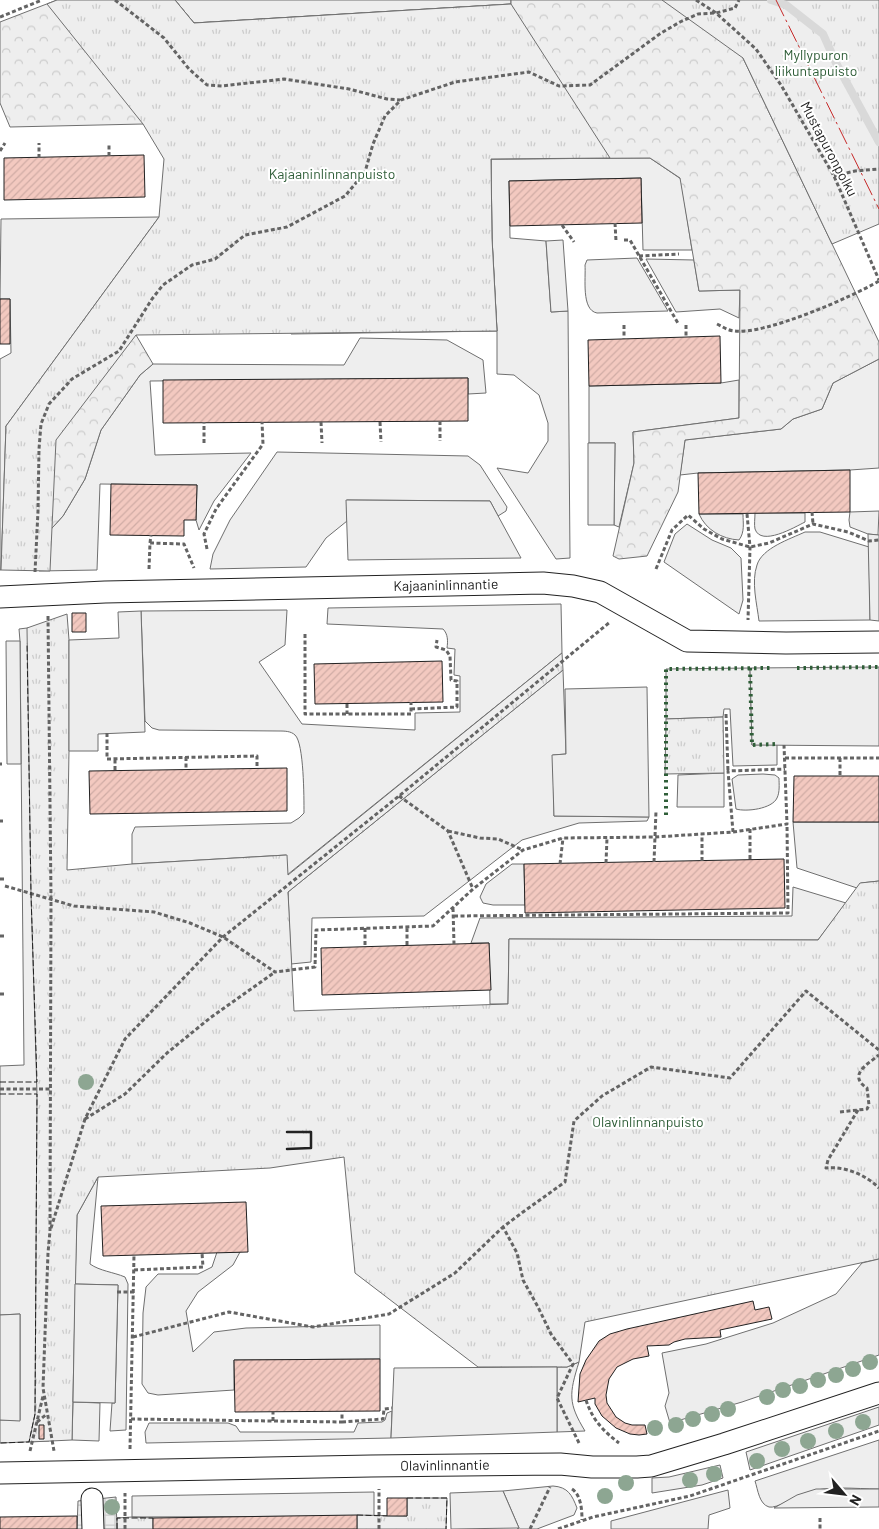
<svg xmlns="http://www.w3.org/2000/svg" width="879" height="1529" font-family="Barlow,sans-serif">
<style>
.grass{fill:#eee;stroke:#6f6f6f}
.forest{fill:url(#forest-crowns);stroke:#6f6f6f}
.park{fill:url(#park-tufts);stroke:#6f6f6f}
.parking{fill:#ededed;stroke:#6f6f6f}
.plaza{fill:url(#plaza-grid);stroke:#6f6f6f}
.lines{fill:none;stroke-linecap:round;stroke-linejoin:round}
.stream{stroke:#d9d9d9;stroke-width:8}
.building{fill:url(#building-hatch);stroke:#222}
.street-casing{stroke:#222;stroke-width:23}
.path{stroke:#646464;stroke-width:3;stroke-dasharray:4 2.5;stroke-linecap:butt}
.street{stroke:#fff;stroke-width:21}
.hedge{stroke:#2f5e38;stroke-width:4;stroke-dasharray:2.5 4;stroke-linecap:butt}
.fence{stroke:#222;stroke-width:1;stroke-dasharray:6 2.5;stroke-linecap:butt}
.wall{stroke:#222;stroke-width:2.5}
.power{stroke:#c62828;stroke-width:1;stroke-dasharray:18 4 2.5 4;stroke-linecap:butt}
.tree{fill:#8da692}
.labels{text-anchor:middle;stroke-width:4;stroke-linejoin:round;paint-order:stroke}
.park-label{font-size:14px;fill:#2f5e38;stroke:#fff}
.street-label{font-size:14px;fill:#222;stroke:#fff}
</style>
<defs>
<pattern id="forest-crowns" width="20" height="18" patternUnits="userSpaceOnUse" patternTransform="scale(1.25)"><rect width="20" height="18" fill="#eee"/><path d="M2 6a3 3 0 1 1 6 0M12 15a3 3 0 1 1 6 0" fill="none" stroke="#ccc"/></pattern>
<pattern id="park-tufts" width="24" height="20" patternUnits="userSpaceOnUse" patternTransform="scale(1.25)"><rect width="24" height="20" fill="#eee"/><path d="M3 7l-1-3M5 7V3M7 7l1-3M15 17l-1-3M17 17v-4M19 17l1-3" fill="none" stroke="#ccc"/></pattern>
<pattern id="plaza-grid" width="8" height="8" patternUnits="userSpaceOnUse" patternTransform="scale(1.25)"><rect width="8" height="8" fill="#ededed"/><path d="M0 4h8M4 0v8" fill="none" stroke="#cbcbcb"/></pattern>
<pattern id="building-hatch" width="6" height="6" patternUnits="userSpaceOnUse" patternTransform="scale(1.25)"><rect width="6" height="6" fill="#f3c9c0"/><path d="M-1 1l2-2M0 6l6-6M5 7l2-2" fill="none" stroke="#d0aca5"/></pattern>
</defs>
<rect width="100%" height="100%" fill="#fff"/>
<path class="grass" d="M175 0H511V4L194 23Z
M650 158 681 179 692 250H643L641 178 509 181 510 238 546 241 551 312 568 311 570 558 556 559 497 468 528 473 548 441V423L539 395 514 375 497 374V331L492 238 491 159Z
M159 217 6 426 1 570H0V359L11 353 10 299H0L1 219Z
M637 258 668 311 597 313C581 310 586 278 585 265L587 260Z
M646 259 694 260 699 291 740 290 739 318 720 309 676 312Z
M360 338 447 340 483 360 486 393 468 394V378L150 381 155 455 251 453 214 501 199 530 196 520 197 485 100 484 97 570 39 571 42 539 63 516 85 479 101 430 140 375 153 364 344 365Z
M879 359V468L850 470 698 473 680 475 685 440 781 429 793 419 822 409 833 383Z
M739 380V418L633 432 634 463 619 527 614 525 615 443H589V386L721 383Z
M277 452 468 456 480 465 507 507 506 511 498 516 490 501 347 500V521L326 538 306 567 210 569 213 554 230 520Z
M879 511 878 535 868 534 850 527 849 520 850 512Z
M755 513H805V522C795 527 761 547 755 529 754 525 755 518 755 513Z
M699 514H743C743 523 745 532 739 540 722 539 706 530 699 514Z
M687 524 712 540 731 548 741 558 743 600 739 614 664 562 675 534Z
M805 532H820L869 547 870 620 759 621C757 604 751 582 757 565 762 548 790 539 805 532Z
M561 604 562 653 287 875 286 855 132 864V834L135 827 291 823 299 818 304 813C304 798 304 743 295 735 291 731 284 731 279 731L159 730 152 728 145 721 141 611 287 610 285 645 259 662 302 724 415 730V713L460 712V676L454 675 455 649 447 648C448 641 448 634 443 629L327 624 328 608Z
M27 628 33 630 37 1083 49 1441 0 1443V1420H20V1314L0 1315V1066L24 1065 20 641 19 629Z
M750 668 752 745 777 744V765L733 766 730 709H724L723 717 666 719V669Z
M563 670 566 754 553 755 554 816 649 817 647 821 579 823 522 840 424 916 312 918 311 962 291 964 288 892Z
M724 773V807H677L678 775Z
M763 774 775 775 779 778C779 784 780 792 777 798 772 809 746 812 736 809L732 779 738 775Z
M793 822H879V881L861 883 857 888 797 868Z
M512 864H524L525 905H493L483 903 480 897 486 884Z
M793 887 846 903 818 940 509 939 508 1004H490L489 943H471L480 918 792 916Z
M98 1177 90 1264C100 1271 113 1272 125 1277L128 1284 126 1430 110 1431 112 1403H115L118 1285 75 1284 77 1215Z
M217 1252H240L233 1265 198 1292 186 1311 193 1352 214 1332 246 1328 380 1325V1359L234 1360V1390L158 1395 148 1393 142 1384 143 1313 146 1287 158 1274H198L212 1267Z
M579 1362C569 1394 568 1403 585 1431L557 1432V1367H567Z
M73 1402 100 1403 99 1441 72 1440Z
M879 1407V1425L750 1470 746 1452Z
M392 1411 391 1438 146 1443 145 1432 149 1423H228L236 1426 240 1432H354L358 1423 382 1422 385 1420 387 1413Z
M879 1440V1489C855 1489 828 1485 805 1493 797 1496 776 1509 769 1507 759 1504 758 1490 755 1481Z
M720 1465 723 1478 702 1485 652 1493V1478L669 1477Z
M553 1486C568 1487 572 1495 577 1508L574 1515 537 1529H517L519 1528 503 1491Z
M728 1490 730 1508 709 1515 708 1529H611V1521Z
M374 1492V1516L132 1517V1496Z"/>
<path class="forest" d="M57 0H175L194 23 511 4V0H700L743 58 879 342V359L833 383 822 409 793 419 781 429 685 440 678 492 647 556 619 559 613 556 634 463 633 432 739 418 740 290 699 291 680 178 650 158 491 159 492 238 497 331 291 334 254 143 143 124 10 127 0 103V22Z
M136 335 153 364 140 375 101 430 85 479 63 516 42 539 6 426Z"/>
<path class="park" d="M57 0H175L194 23 511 4 610 158 491 159 492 238 497 331 136 335 56 440 50 571 1 570 6 426 159 217 164 159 143 124 47 4Z
M662 0H879V224L832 244 743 58Z
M67 614 69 640V751L67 870 132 864 287 855 288 875 562 653 563 670 288 892 294 1011 508 1004 509 939 818 940 860 883 879 881V1259L585 1322 579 1362 567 1367H478L355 1273 344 1157 270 1168 98 1177 77 1215 72 1440 29 1442 35 1414 37 1094 31 894 27 628Z
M723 717 724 773 665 774 666 719Z
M407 1498H447L446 1529H357V1515L407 1516Z
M132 1517 153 1518V1529H117V1518Z"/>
<path class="parking" d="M563 240 568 311 551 312 546 241Z
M588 443H615L614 525H588Z
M346 500 490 501 521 558 348 560Z
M868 534 879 535V621L870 620Z
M141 611 145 732 98 734V751H69V640L119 638 118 612Z
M6 641H20L21 764H7Z
M879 667V746L752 745 750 668Z
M647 687 649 817 554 816 552 755 566 754 565 689Z
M879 1259V1355L742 1402 670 1423 665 1406 669 1393 662 1353 706 1344 773 1323 836 1294 862 1263Z
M75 1284 118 1285 115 1403 73 1402Z
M20 1314V1421L0 1420V1315Z
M557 1367V1432L391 1438 394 1368Z
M816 1489H879V1507L774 1508 797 1495Z
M503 1491 519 1528 451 1529 450 1493Z"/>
<path class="plaza" d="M116 1497 117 1529H77L78 1501Z"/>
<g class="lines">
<path class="stream" d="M771 0 786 5 823 34 836 63 879 142"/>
</g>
<path class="building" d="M144 155 145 197 4 200V158Z
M641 178 642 223 510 226 509 181Z
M0 299H10V344H0Z
M720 336 721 383 589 386 588 340Z
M468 378V421L163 423V380Z
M850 470V512L699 514 698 473Z
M111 484 197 485 196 520H184V536L110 535Z
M72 613H86V632H72Z
M442 661 443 702 315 704 314 664Z
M287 768V811L90 814 89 771Z
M794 776H879V822H793Z
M784 859 785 908 525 913 524 864Z
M489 943 491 990 322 995 321 948Z
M246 1202 248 1252 103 1256 101 1206Z
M753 1301 755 1310 769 1307 772 1319 720 1330 721 1337 685 1339 674 1342 669 1345 647 1346 649 1356 633 1359 617 1367 609 1379 606 1395 607 1403 616 1417 625 1423 632 1425H645L647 1434 639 1435 630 1434 616 1428 602 1416 595 1404V1398L578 1402 580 1374 586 1360 599 1341 610 1334 627 1329Z
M380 1359V1411L235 1412 234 1360Z
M39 1425H44V1439H39Z
M387 1498H407V1516H387Z
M357 1515V1529H153V1518Z
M77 1516V1529H0V1517Z"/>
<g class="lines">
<g class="street-casing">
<g id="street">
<path id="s1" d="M0 597 105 592 543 583 573 586 600 592 687 641 786 643 879 642"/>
<path id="s2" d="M0 1473 371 1466 560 1464 592 1467H637L651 1466 724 1444 879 1393"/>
<path d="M92 1499 93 1529"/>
</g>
</g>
<path class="path" d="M115 0 164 38 189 69 207 85 222 86 284 79 349 89 387 99 400 100
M696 0 716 13 756 49 781 85 834 176 879 280
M0 17 42 0
M0 151 5 143
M109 156V143
M39 158V143
M834 176 855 171 879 169
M615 223 616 241
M562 225 574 242
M624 240H630L679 325
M639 256 679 254
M717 324C723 327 729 331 735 331 765 335 852 297 879 281
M624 325V339
M686 325V337
M440 421V441
M321 422 322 443
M380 422 381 442
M204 443V422
M812 512 813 524
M747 514 750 547 748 620
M150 543 151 535
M207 549 204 534 216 509 263 444 262 422
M149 569 150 543 184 544 194 568
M656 569 672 530 688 515 704 529 722 539 750 547 769 543 813 524 848 532 869 541 879 540
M35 572 38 511 39 449 41 424 49 404 72 379 119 351 152 299 163 285 192 265 215 259 245 235 287 227 345 196 365 172 373 144 385 116 401 100 455 82 529 72 559 86 590 85 661 33 680 22 698 14 716 13 735 8 739 0
M48 616 51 898 50 1231 48 1253 43 1388 54 1451
M305 634V714H411V702
M347 704V714
M411 709 457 707V681L451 680 450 656 446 650 436 647 437 640
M726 714 728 771
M107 733V759L257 756V768
M186 757V769
M785 758H879
M840 758V776
M0 764H2
M115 770V759
M399 796 448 831 473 889
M0 821H3
M750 829V860
M448 831 480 838 498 839 523 850
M733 832 728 771 785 769
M702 861V834
M654 862 656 811
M606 863 607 838
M560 864 563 838
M0 879H4
M5 886 74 906 154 912 190 923 223 937 275 972 315 967 316 930 433 926 473 889 523 850 563 838 655 837 733 832 787 824 784 745
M453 908 454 944
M454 916 788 913 787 824
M365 928V946
M0 936H6
M407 945V927
M0 994H6
M0 1089H51
M858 1110 828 1160 826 1168C845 1166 866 1175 879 1188
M840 1112 867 1109 869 1105 867 1088C847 1075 868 1064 879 1055
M85 1119 125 1094 167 1053 210 1018 275 972
M51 1228 85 1119 125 1039 223 937 399 796 610 622
M134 1270 203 1267 202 1253
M117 1292H134
M133 1337 229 1312 313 1327 389 1314 455 1273 503 1227
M586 1400C592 1419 603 1431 619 1443
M131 1419 342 1422V1412
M273 1421V1412
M37 1422 47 1414
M342 1422 383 1419 384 1409 392 1408
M579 1443 557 1398 573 1364 551 1334 538 1307 523 1280 517 1253 503 1227 523 1212 565 1182 574 1121 602 1096 651 1067 730 1078 806 991 879 1050
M130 1449 134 1255
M30 1451 43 1396
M572 1489C581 1495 582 1510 582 1520
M820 1518V1529
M125 1529V1493
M379 1529V1489
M530 1529 550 1487
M558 1529 593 1517 690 1496 879 1431"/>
<use href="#street" class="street"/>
<path class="hedge" d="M750 668 752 745 777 744
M797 668 879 667
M666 815V669L770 668"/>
<path class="fence" d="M0 1082H37L31 894 27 643
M0 1094H37L35 1414 29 1442 0 1443
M407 1498H447L446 1529
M357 1515 387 1516
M117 1529V1518H153"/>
<path class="wall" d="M287 1132H311V1148L287 1149"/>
<path class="power" d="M776 0 879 209"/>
</g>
<g class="tree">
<circle cx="86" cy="1082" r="8"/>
<circle cx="870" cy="1362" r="8"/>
<circle cx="853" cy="1369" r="8"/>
<circle cx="836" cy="1375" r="8"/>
<circle cx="818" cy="1380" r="8"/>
<circle cx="800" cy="1386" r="8"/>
<circle cx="783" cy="1390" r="8"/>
<circle cx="767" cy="1397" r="8"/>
<circle cx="728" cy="1409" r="8"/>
<circle cx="712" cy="1414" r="8"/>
<circle cx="693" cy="1419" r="8"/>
<circle cx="863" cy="1422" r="8"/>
<circle cx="676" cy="1425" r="8"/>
<circle cx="655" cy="1428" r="8"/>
<circle cx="836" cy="1431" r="8"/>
<circle cx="808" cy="1441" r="8"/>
<circle cx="782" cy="1449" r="8"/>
<circle cx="757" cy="1461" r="8"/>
<circle cx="714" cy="1474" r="8"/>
<circle cx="690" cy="1480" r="8"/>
<circle cx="626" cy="1483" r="8"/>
<circle cx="605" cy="1496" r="8"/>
<circle cx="112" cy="1507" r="8"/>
</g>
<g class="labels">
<g class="park-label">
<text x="816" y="60">Myllypuron<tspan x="816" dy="16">liikuntapuisto</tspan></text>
<text x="332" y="179">Kajaaninlinnanpuisto</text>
<text x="648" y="1127">Olavinlinnanpuisto</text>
</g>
<g class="street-label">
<text transform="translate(829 149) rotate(62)" y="5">Mustapuronpolku</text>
<text dy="5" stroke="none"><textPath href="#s1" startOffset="446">Kajaaninlinnantie</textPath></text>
<text dy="5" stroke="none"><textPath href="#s2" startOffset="445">Olavinlinnantie</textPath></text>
</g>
</g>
<g transform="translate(844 1494) rotate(118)" stroke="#ffffff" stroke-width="4" paint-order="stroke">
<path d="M0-4L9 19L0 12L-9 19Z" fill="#222222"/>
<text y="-8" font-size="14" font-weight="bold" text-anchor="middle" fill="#222222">N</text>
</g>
</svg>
